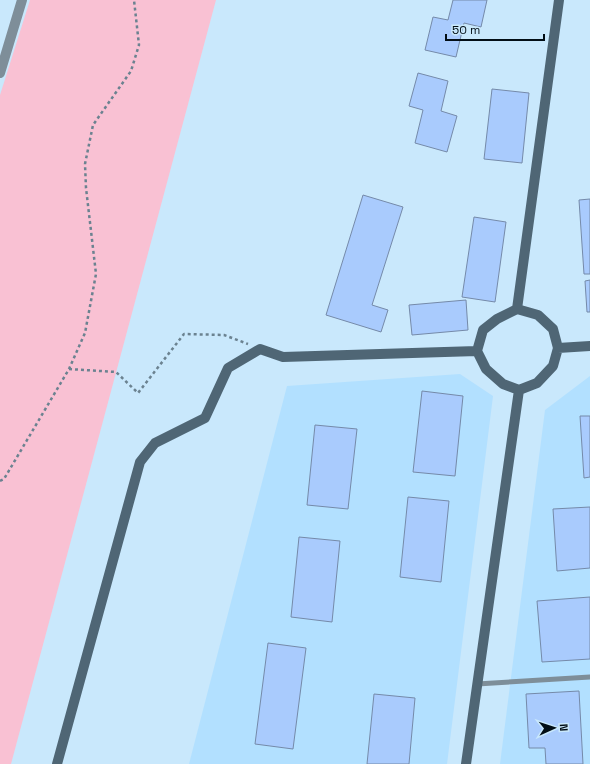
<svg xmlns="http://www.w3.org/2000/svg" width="590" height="764" font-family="'Space Grotesk',sans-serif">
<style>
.built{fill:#b2e0ff}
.green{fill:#f9c1d3}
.building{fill:#a9cbfd;stroke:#758aa9}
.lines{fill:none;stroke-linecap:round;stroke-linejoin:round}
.path{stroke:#6b8290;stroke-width:2.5;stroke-dasharray:3 3;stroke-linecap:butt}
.lane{stroke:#7e8e99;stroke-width:5}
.street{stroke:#7e8e99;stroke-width:10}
.secondary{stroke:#4f6675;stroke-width:10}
</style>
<rect width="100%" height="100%" fill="#c9e8fc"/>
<path class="built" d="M460 374 493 396 447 764H189L287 386Z
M590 376V764H500L545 410Z"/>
<path class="green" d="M30 0H216L11 764H0V95Z"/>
<path class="building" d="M453 0H487L481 27 464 23 456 57 425 50 433 17 448 20Z
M418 73 448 81 441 111 457 116 447 152 415 143 423 110 409 106Z
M492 89 529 93 522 163 484 159Z
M363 195 403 207 372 305 388 310 381 332 326 315Z
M590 199V274H584L579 200Z
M474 217 506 222 495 302 462 297Z
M590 280V312H587L585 281Z
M466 300 468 330 412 335 409 305Z
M422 391 463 396 455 476 413 472Z
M580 416H590V477L584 478Z
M315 425 357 429 348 509 307 505Z
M408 497 449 501 441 582 400 577Z
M590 507V568L557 571 553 509Z
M299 537 340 541 332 622 291 617Z
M590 597V659L542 662 537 601Z
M268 643 306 648 293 749 255 744Z
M579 691 583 764H546L545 748H529L526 694Z
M374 694 415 698 409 764H367Z"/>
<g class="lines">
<path class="path" d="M69 369 116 372 138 393 184 334 224 335 248 344
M0 481 4 479 69 369 85 333 96 274 86 188 85 164 93 125 131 71 139 45 134 0"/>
<path class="lane" d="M477 684 590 677"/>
<path class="street" d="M0 73 22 0"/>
<path class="secondary" d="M517 309 559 0
M517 309 538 315 553 329 558 348 553 366 537 383 519 390 503 384 486 369 477 351 483 330 497 319Z
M558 348 590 346
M57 764 140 462 155 443 205 418 228 368 260 349 283 357 477 351
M466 764 519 390"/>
</g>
<g transform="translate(554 728) rotate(87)" stroke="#c9e8fc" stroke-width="3" paint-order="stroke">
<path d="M0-3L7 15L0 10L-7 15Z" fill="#020e16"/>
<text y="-6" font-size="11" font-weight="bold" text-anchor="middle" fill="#020e16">N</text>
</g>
<path d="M446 34v6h98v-6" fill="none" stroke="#020e16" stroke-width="2"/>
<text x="452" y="34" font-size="12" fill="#020e16" stroke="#c9e8fc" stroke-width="3" paint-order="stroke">50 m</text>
</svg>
